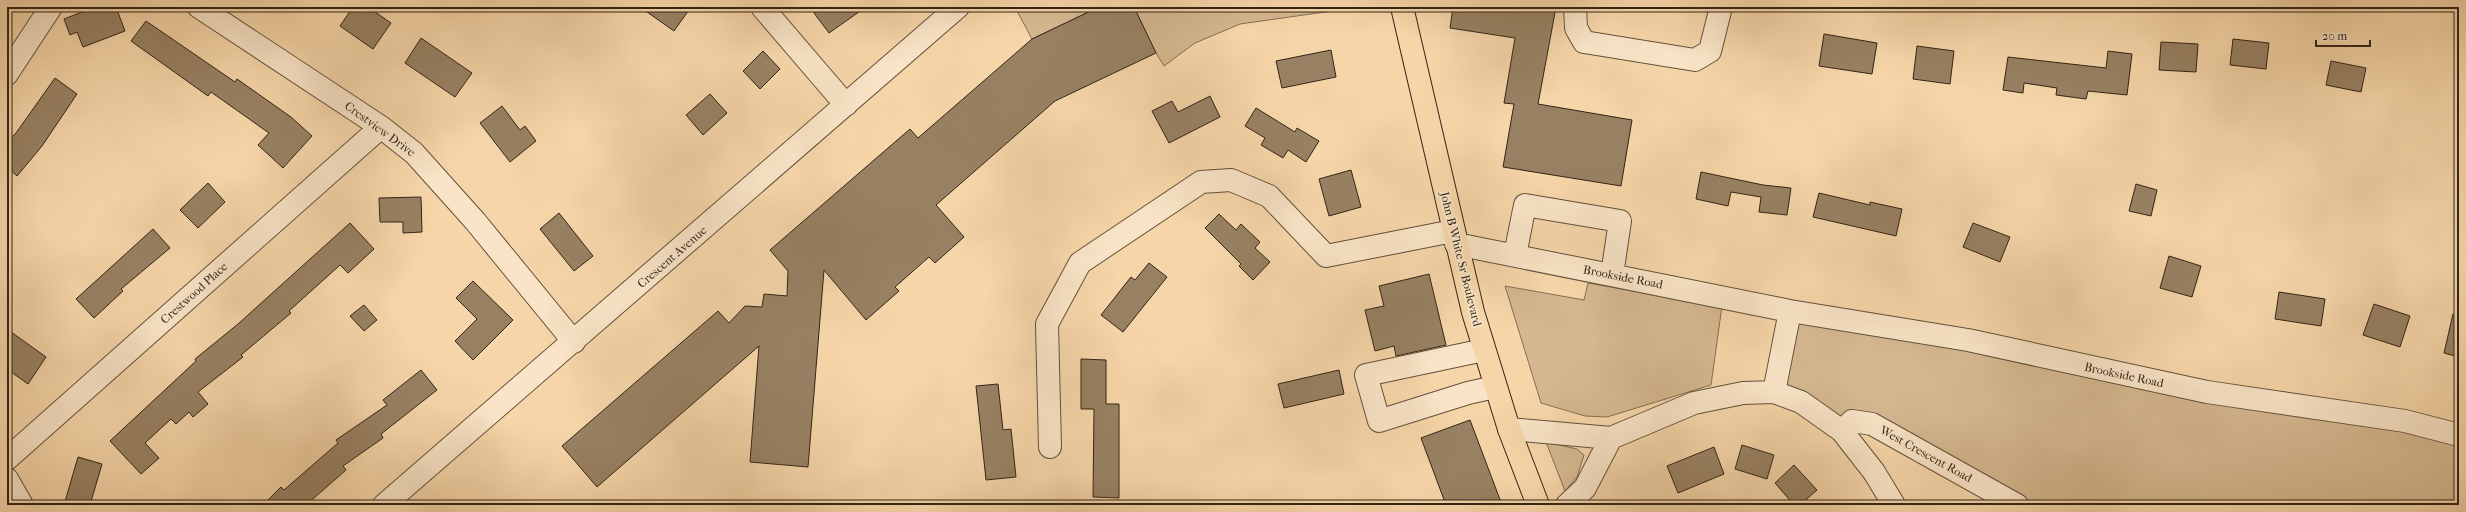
<svg xmlns="http://www.w3.org/2000/svg" width="2466" height="512" font-family="'IM FELL French Canon',serif">
<style>
.green{fill:#d5b890;stroke:#846e54}
.building{fill:#988163;stroke:#322417}
.lines{fill:none;stroke-linecap:round;stroke-linejoin:round}
.minor-casing{stroke:#63503c;stroke-width:24}
.major-casing{stroke:#322417;stroke-width:24}
.minor{stroke:#f9e4c7;stroke-width:22}
.major{stroke:#f6d6a9;stroke-width:22}
.labels{text-anchor:middle;stroke-width:3.5;stroke-linejoin:round;paint-order:stroke}
.street-label{font-size:12px;fill:#322417;stroke:#f9e4c7}
</style>
<rect width="100%" height="100%" fill="#f6d6a9"/>
<filter id="stains"><feTurbulence type="fractalNoise" baseFrequency=".005" numOctaves="4"/><feColorMatrix values="0 0 0 0 .2 0 0 0 0 .09 0 0 0 0 .02 0 0 0 .5 -.17"/></filter>
<radialGradient id="worn" r=".72"><stop offset=".6" stop-color="#630" stop-opacity="0"/><stop offset="1" stop-color="#630" stop-opacity=".3"/></radialGradient>
<path class="green" d="M1023 7H1099L1032 39 1017 11Z
M1134 7H1345L1346 9 1240 24 1195 43 1164 66 1156 53Z
M1588 283 1722 306 1711 385 1607 417 1585 416 1541 403 1505 286 1584 300Z
M1790 311 2459 438V505H2011L1852 421 1774 392Z
M1546 442 1577 449 1584 455 1577 477 1565 491Z"/>
<path class="building" d="M95 7H116L125 31 83 47 77 32 70 35 64 19Z
M353 7H368L391 23 373 49 340 26Z
M640 7H691L674 31Z
M823 7H866L829 33 814 13Z
M1099 7H1134L1156 53 1055 101 936 205 964 237 935 263 929 257 895 287 899 291 866 320 824 270 808 467 750 462 759 346 597 487 562 446 718 311 729 323 745 306 762 307 764 294 787 296 788 271 770 250 910 129 918 138 1032 39Z
M1453 7H1556L1538 104 1632 120 1621 186 1503 167 1514 104 1504 103 1515 38 1450 28Z
M146 21 235 82 237 79 291 117 312 136 283 168 258 145 269 133 211 92 208 96 131 41Z
M1824 34 1877 43 1872 74 1819 66Z
M421 38 472 73 455 97 405 63Z
M2233 39 2269 43 2266 69 2230 65Z
M2161 42 2198 44 2196 72 2159 70Z
M1917 46 1954 51 1950 84 1913 79Z
M1331 50 1336 77 1282 88 1276 61Z
M763 51 780 69 760 89 743 71Z
M2108 51 2132 54 2127 95 2088 91 2086 99 2056 95 2057 88 2024 83 2023 93 2003 90 2008 57 2106 68Z
M2331 61 2366 68 2361 92 2326 85Z
M55 78 77 94 42 146 17 176 7 167V142L16 133Z
M710 94 727 113 703 135 686 115Z
M1210 96 1220 117 1169 143 1152 111 1172 101 1178 112Z
M502 106 520 130 525 126 536 141 510 162 480 123Z
M1256 108 1295 132 1297 128 1319 141 1306 162 1288 150 1283 158 1261 145 1265 138 1245 126Z
M1351 170 1361 207 1329 216 1319 179Z
M1701 172 1763 185 1791 188 1787 215 1759 212 1761 197 1731 192 1728 206 1696 199Z
M208 183 225 202 198 228 180 210Z
M2136 184 2157 190 2151 216 2129 211Z
M1819 193 1870 205V202L1902 209 1896 236 1813 217Z
M421 197 422 232 403 233V222H380L379 198Z
M559 213 593 256 574 271 540 229Z
M1219 214 1236 230 1241 224 1260 242 1255 248 1270 262 1253 280 1239 266 1241 264 1205 228Z
M350 223 374 249 348 273 340 265 289 311 291 313 241 355 243 357 198 392 208 404 193 417 189 412 176 424 171 419 145 443 159 458 141 474 110 441 196 361 195 359 238 324Z
M1973 223 2010 237 2000 262 1963 247Z
M153 229 170 248 121 289 123 291 94 318 76 299Z
M2169 256 2201 266 2192 297 2160 288Z
M1149 263 1167 277 1123 332 1101 315 1131 277 1135 280Z
M1429 274 1446 345 1396 356 1394 346 1375 351 1365 310 1384 306 1379 286Z
M473 281 513 320 473 360 455 341 477 319 456 298Z
M2279 292 2325 299 2321 326 2275 319Z
M2374 304 2410 316 2400 347 2363 335Z
M364 305 377 320 364 331 350 316Z
M2453 314 2459 315V357L2444 353Z
M7 329 46 357 28 384 7 369Z
M1081 359 1106 360V404H1119V498L1093 497 1094 409H1081Z
M421 370 437 390 381 434 383 438 343 466 346 470 306 505H263L281 487 284 490 338 443 336 440 387 405 383 400Z
M1339 370 1344 394 1284 408 1278 384Z
M998 384 1003 430 1011 429 1016 477 986 480 976 386Z
M1470 420 1502 505H1446L1421 438Z
M1742 445 1774 455 1767 479 1735 469Z
M1714 447 1724 474 1678 493 1667 466Z
M78 457 102 464 90 505H64Z
M1794 465 1817 490 1800 505H1794L1775 483Z"/>
<g class="lines">
<g class="minor-casing">
<path id="minor" d="M199 7 381 127 414 153 475 221 574 342
M762 7 846 105
M1575 7 1576 28 1584 42 1695 60 1710 51 1721 7
M7 74 51 7
M1456 244 1790 311 1968 340 2207 392 2405 421 2459 435
M1515 255 1525 205 1620 221 1612 275
M1484 350 1366 375 1379 421 1468 393 1495 387
M1774 392 1790 311
M1509 429 1611 438 1694 403 1743 393 1774 392 1801 402 1842 431 1874 472 1894 505
M1842 431 1852 421 1872 424 2017 505
M1050 447 1047 324 1080 263 1201 182 1231 180 1269 196 1326 256 1453 231
M7 459 381 127
M7 479 22 505
M384 505 958 7
M1567 505 1585 488 1611 438"/>
</g>
<g class="major-casing">
<path id="major" d="M1402 7 1473 312 1509 429 1538 505"/>
</g>
<use href="#minor" class="minor"/>
<use href="#major" class="major"/>
</g>
<g class="labels">
<g class="street-label">
<text transform="translate(380 129) rotate(36)" y="4">Crestview Drive</text>
<text transform="translate(672 257) rotate(-41)" y="4">Crescent Avenue</text>
<text transform="translate(1461 259) rotate(76)" y="4">John B White Sr Boulevard</text>
<text transform="translate(1623 277) rotate(11)" y="4">Brookside Road</text>
<text transform="translate(194 293) rotate(-42)" y="4">Crestwood Place</text>
<text transform="translate(2124 375) rotate(12)" y="4">Brookside Road</text>
<text transform="translate(1926 454) rotate(29)" y="4">West Crescent Road</text>
</g>
</g>
<rect width="2466" height="512" fill="none" stroke="#f6d6a9" stroke-width="24"/>
<rect x="8" y="8" width="2450" height="496" fill="none" stroke="#322417" stroke-width="2"/>
<rect x="12" y="12" width="2442" height="488" fill="none" stroke="#322417"/>
<path d="M2316 40v6h54v-6" fill="none" stroke="#322417" stroke-width="2"/>
<text x="2322" y="40" font-size="12" fill="#322417" stroke="#f9e4c7" stroke-width="3" paint-order="stroke">20 m</text>
<rect width="100%" height="100%" filter="url(#stains)"/>
<rect width="100%" height="100%" fill="url(#worn)"/>
</svg>
